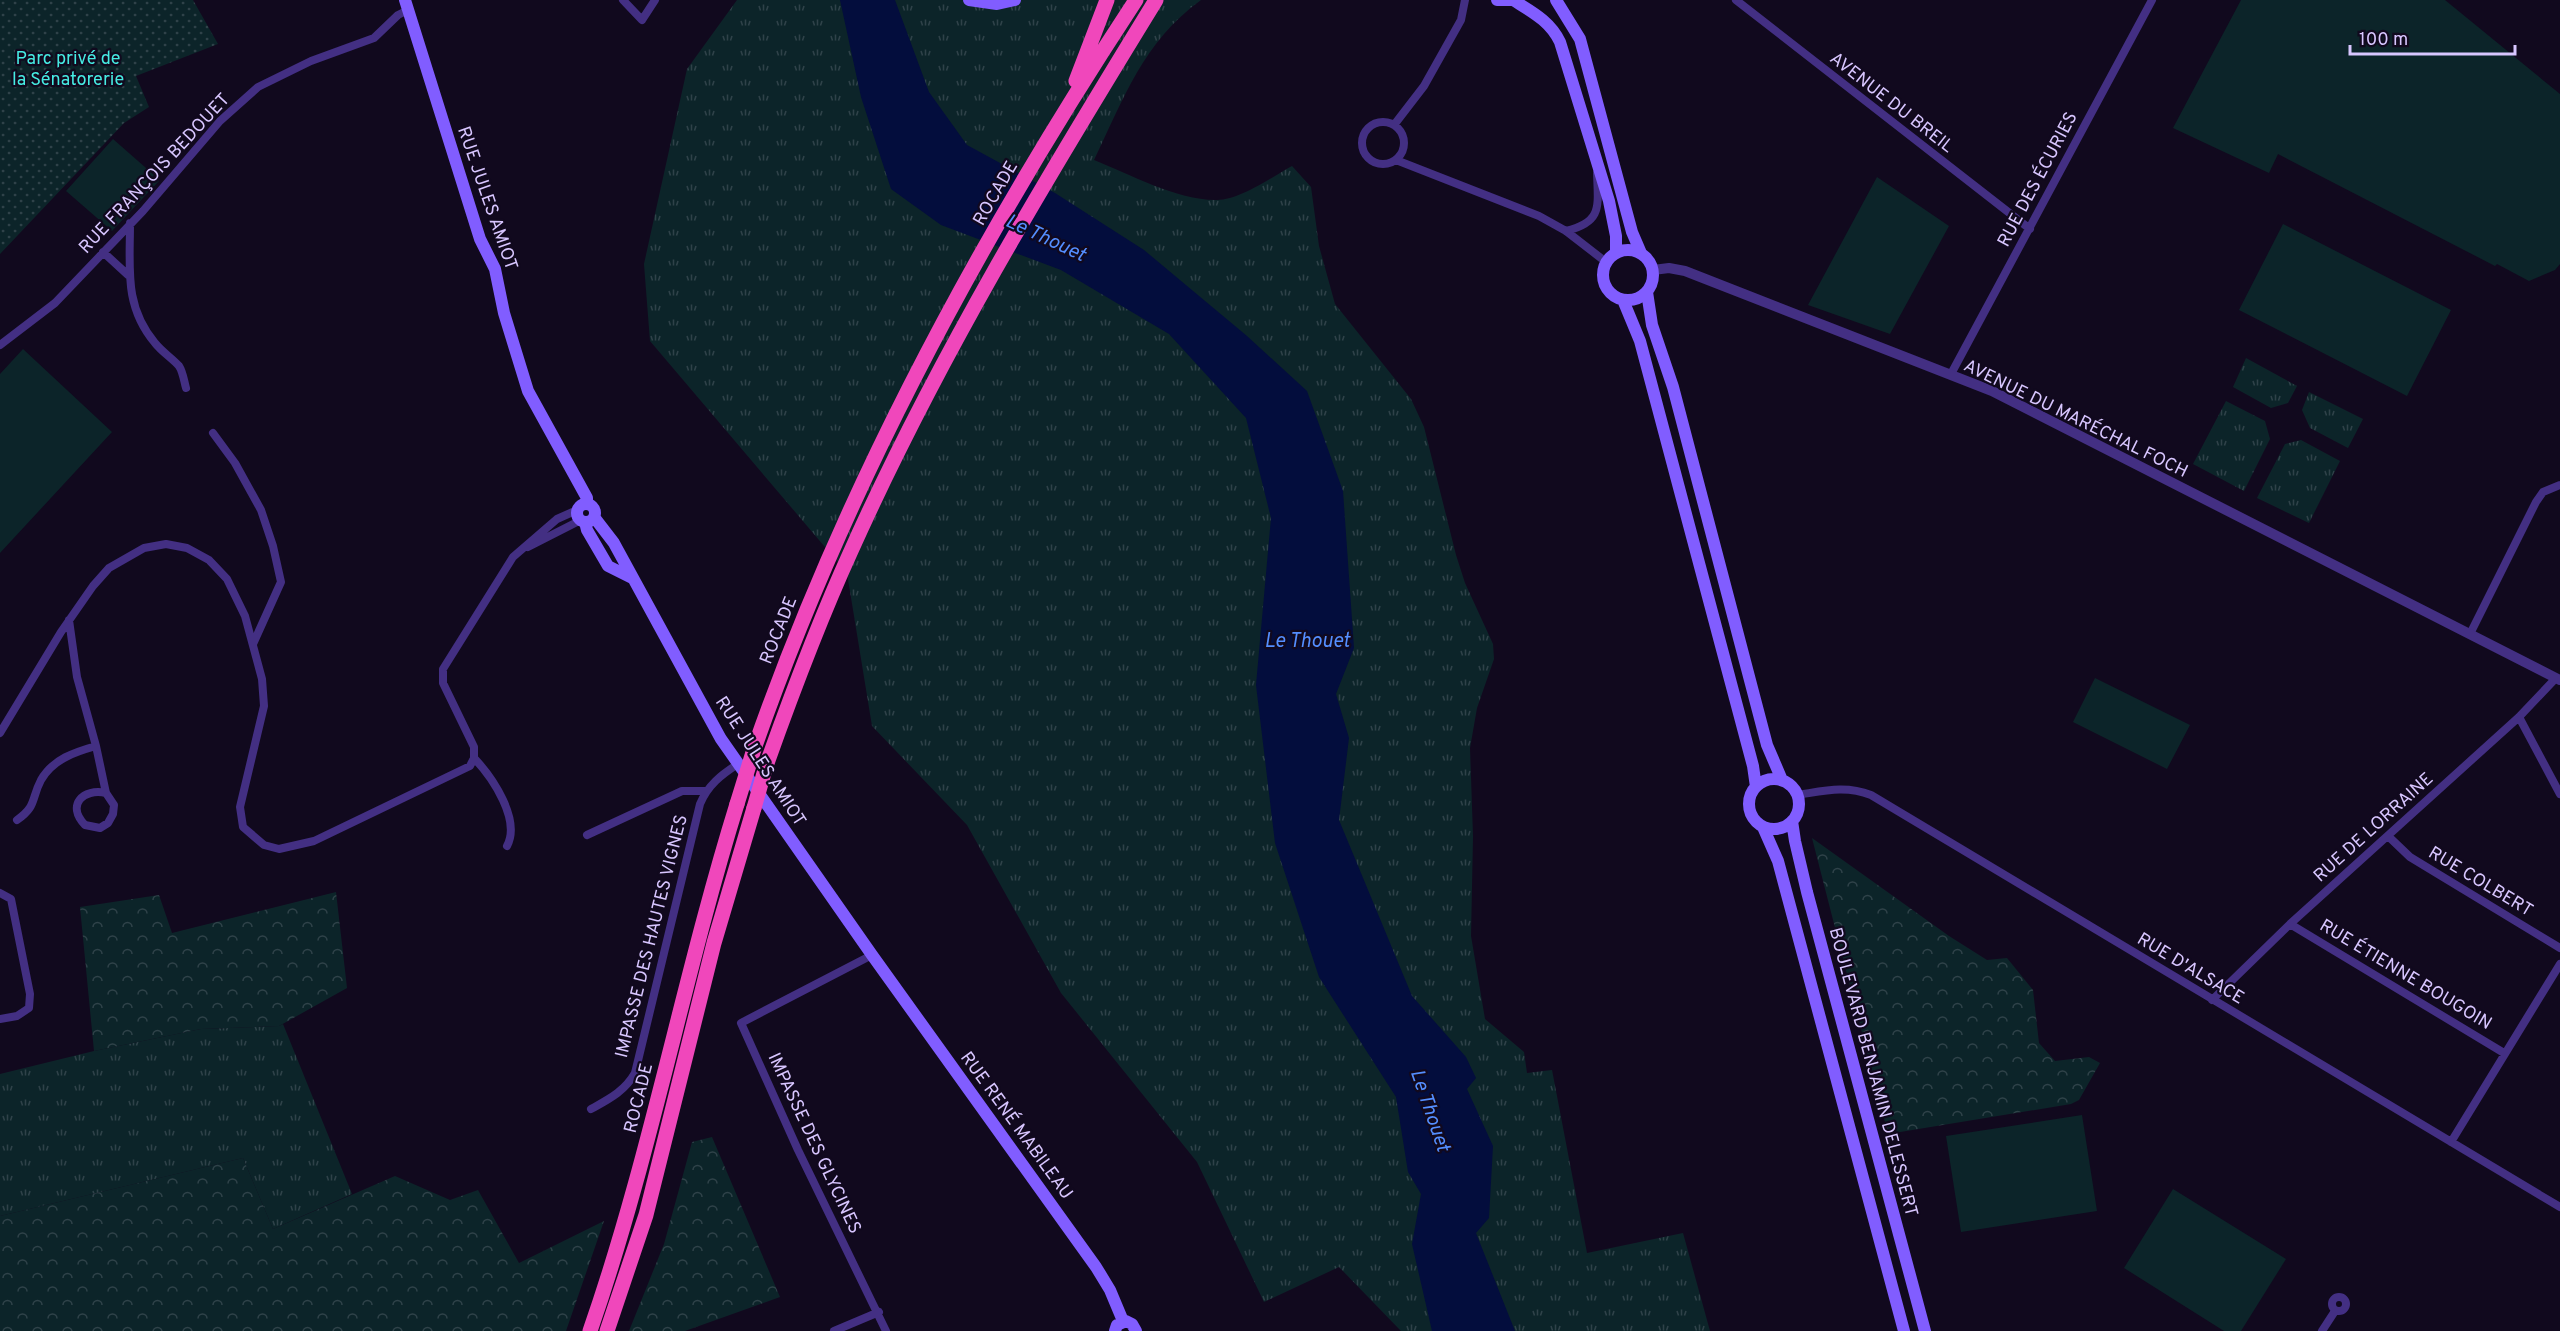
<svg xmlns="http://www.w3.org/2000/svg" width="2560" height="1331" font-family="Overpass,sans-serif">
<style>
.grass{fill:url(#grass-tufts)}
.forest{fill:url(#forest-crowns)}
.park{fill:url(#park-dots)}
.pitch{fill:#0c2429}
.water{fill:#030d3d}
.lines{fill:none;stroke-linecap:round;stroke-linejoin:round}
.minor{stroke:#432f83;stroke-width:8}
.tertiary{stroke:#432f83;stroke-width:10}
.secondary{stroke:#815dff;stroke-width:12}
.trunk{stroke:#f047bb;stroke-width:15}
.trunk-bridge{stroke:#f047bb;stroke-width:15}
.labels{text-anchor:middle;stroke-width:4.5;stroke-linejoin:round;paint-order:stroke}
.park-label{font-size:18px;fill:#46ece3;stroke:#11091e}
.street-label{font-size:18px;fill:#d8c6ff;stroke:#11091e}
.water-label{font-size:20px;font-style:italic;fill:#548eff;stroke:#11091e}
</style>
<defs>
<pattern id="grass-tufts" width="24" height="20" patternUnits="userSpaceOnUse" patternTransform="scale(1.5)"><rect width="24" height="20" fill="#0c2429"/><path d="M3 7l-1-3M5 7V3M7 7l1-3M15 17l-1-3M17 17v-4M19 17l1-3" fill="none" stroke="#2f4249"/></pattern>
<pattern id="forest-crowns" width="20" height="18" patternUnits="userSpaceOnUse" patternTransform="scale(1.5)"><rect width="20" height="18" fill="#0c2429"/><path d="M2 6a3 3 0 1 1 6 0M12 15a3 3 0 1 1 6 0" fill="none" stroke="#2f4249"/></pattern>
<pattern id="park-dots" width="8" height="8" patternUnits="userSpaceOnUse" patternTransform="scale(1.5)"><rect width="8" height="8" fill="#0c2429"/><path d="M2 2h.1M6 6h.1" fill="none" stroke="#2f4249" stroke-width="1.8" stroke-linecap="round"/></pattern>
</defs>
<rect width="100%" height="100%" fill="#11091e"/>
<path class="grass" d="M737 0H1201C1143 42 1124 98 1094 160 1129 174 1179 201 1217 200 1240 200 1272 177 1292 166L1311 187 1319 246 1335 304 1411 399 1424 427 1456 555 1465 583 1493 644 1494 659 1477 708 1470 748 1473 836 1471 936 1485 1019 1524 1052 1527 1073 1552 1070 1587 1253 1683 1233 1710 1331H1401L1339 1267 1264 1302 1197 1162 1061 993 967 825 872 726 847 573 650 341 644 264 687 69Z
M2246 358 2297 386 2288 403 2271 408 2233 387Z
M2309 392 2363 419 2348 448 2310 428 2302 410Z
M2226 401 2265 421 2270 439 2244 491 2193 464Z
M2301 440 2340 461 2309 523 2257 498 2285 444Z
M283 1024 352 1194 273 1229 243 1158 0 1216V1074L94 1051 201 1029 279 1026Z"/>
<path class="forest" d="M1812 838 1949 936 1987 960 2007 958 2033 990 2039 1043 2055 1061 2089 1057 2100 1063 2079 1100 2071 1104 1888 1134Z
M336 892 347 988 279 1026 201 1029 94 1051 80 907 159 895 172 933Z
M712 1137 780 1297 685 1331H629L664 1244 692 1142Z
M243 1158 273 1229 395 1176 450 1200 478 1190 519 1263 604 1221 566 1331H0V1216Z"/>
<path class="park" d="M0 0H193L218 44 136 76 149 107 124 123 0 254Z"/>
<path class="pitch" d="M2241 0H2445L2560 94V264L2555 270 2529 281 2497 264 2495 266 2278 154 2269 173 2173 128Z
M113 139 154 175 112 222 155 177 159 181 112 231 66 191Z
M1877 177 1949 226 1890 334 1808 305Z
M2283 224 2451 310 2407 396 2239 310Z
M23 349 112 432 0 553V374Z
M2095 678 2190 725 2167 769 2073 722Z
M2082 1115 2097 1211 1961 1232 1946 1136Z
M2173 1189 2286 1259 2241 1331H2224L2124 1268Z"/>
<path class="water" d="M840 0H895L929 92 967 145 1055 193 1144 250 1247 336 1307 391 1343 491 1354 648 1336 694 1349 738 1339 820 1412 996 1466 1057 1476 1078 1467 1089 1493 1146 1489 1218 1476 1233 1515 1331H1432L1412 1244 1421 1194 1408 1172 1396 1097 1319 977 1275 843 1256 685 1271 518 1246 418 1169 334 1061 270 941 225 891 189 861 97Z"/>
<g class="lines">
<path class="minor" d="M623 0 642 20 655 0
M1736 0 2030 229
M1362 143a21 21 0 1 1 42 0a21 21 0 1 1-42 0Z
M1394 125 1424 86 1461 20 1465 0
M1396 160 1539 216 1566 231 1606 262
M130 223C130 269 124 306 155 343 162 352 172 358 179 366 183 372 184 381 186 388
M1566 231C1603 222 1598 206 1597 173
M103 252 128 275
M0 345 55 303 143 211 220 121 258 87 311 61 374 38 398 15 408 10
M1951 374 2152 0
M213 433 235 463 261 510 273 546 281 582 253 644
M528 547 581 520
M69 620 77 677 96 746 106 793 114 805 113 814 108 823 100 828 85 825C66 805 83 788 106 793
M2470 634 2536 502 2543 492 2560 485
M2519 717 2560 794
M0 733 61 632 93 586 109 568 144 548 166 544 187 548 209 560 227 579 245 616 262 679 264 706 240 807 243 827 264 845 279 849 314 841 470 766 474 758V747L443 683V669L513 557 557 519 577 510
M474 758C493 778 521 820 507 846
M1797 795C1824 791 1845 785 1871 795L2560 1207
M17 820C37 806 31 799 41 780 53 759 75 752 96 746
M587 835 682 791H706
M2388 836 2410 857 2560 948
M0 893 11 899 30 994 29 1008 17 1016 0 1019
M2290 924 2504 1053
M872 955 741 1023 798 1150 886 1331
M2212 1000 2290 924 2519 717 2556 678
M591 1109C609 1099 625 1091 635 1073L700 804C708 785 721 775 738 764
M2451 1142 2560 964
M2332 1304a7 7 0 1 1 14 0a7 7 0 1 1-14 0Z
M834 1331 879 1312
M2322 1331 2335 1311"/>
<path class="tertiary" d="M1653 270 1669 268 1685 271 1992 391 2560 680"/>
<path class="secondary" d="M405 0 480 239 495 269 504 313 528 391 587 498V503
M969 0 997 4 1015 0
M1497 0H1512
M1513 0C1532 12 1550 21 1560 42L1609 201 1616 236V252
M1556 0 1580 39 1632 232 1641 253
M1603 275a25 25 0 1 1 50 0a25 25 0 1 1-50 0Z
M1647 292 1652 325 1673 387 1767 745 1782 780
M1623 300 1640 341 1753 766 1756 787
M577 513a9 9 0 1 1 18 0a9 9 0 1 1-18 0Z
M594 517 614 543 721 739 872 955 1096 1267 1110 1290 1123 1321
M585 522 587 530 608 566 632 578
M1749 804a25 25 0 1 1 50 0a25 25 0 1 1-50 0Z
M1792 821 1795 841 1807 892 1925 1331
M1763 827 1778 861 1904 1331
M1115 1331 1117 1325 1126 1321 1132 1324 1136 1331"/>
<path class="trunk" d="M1076 81 1107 0
M754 749C846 485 982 234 1136 0
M766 766C792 693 819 621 851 551 937 359 1046 179 1156 0
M590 1331C650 1159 683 978 737 804
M607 1331 646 1215 714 943 754 808"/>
<path class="trunk-bridge" d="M737 804 754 749
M754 808 766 766"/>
</g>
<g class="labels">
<g class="park-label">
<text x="68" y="64">Parc privé de<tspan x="68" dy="21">la Sénatorerie</tspan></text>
</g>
<g class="street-label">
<text transform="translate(1892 102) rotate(38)" y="6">AVENUE DU BREIL</text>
<text transform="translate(154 173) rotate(-47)" y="6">RUE FRANÇOIS BEDOUET</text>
<text transform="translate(2037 179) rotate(-62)" y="6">RUE DES ÉCURIES</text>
<text transform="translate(995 193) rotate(-60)" y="6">ROCADE</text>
<text transform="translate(488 198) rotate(71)" y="6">RUE JULES AMIOT</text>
<text transform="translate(2076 418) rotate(26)" y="6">AVENUE DU MARÉCHAL FOCH</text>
<text transform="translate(778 630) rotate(-68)" y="6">ROCADE</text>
<text transform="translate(761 761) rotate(57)" y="6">RUE JULES AMIOT</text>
<text transform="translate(2373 827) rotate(-42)" y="6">RUE DE LORRAINE</text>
<text transform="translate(2481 881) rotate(31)" y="6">RUE COLBERT</text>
<text transform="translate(651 936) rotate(-76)" y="6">IMPASSE DES HAUTES VIGNES</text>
<text transform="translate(2191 968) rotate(31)" y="6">RUE D'ALSACE</text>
<text transform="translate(2406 974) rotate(31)" y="6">RUE ÉTIENNE BOUGOIN</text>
<text transform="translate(1874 1072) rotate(75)" y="6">BOULEVARD BENJAMIN DELESSERT</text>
<text transform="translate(638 1098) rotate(-76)" y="6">ROCADE</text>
<text transform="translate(1017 1125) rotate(54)" y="6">RUE RENÉ MABILEAU</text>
<text transform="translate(815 1143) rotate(65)" y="6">IMPASSE DES GLYCINES</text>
</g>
<g class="water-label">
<text transform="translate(1046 237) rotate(25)" y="7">Le Thouet</text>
<text x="1307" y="647">Le Thouet</text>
<text transform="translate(1431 1110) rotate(71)" y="7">Le Thouet</text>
</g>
</g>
<path d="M2350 45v9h165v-9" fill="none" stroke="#d8c6ff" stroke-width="3"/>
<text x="2359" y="45" font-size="18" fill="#d8c6ff" stroke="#11091e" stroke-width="4.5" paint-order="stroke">100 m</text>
</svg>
